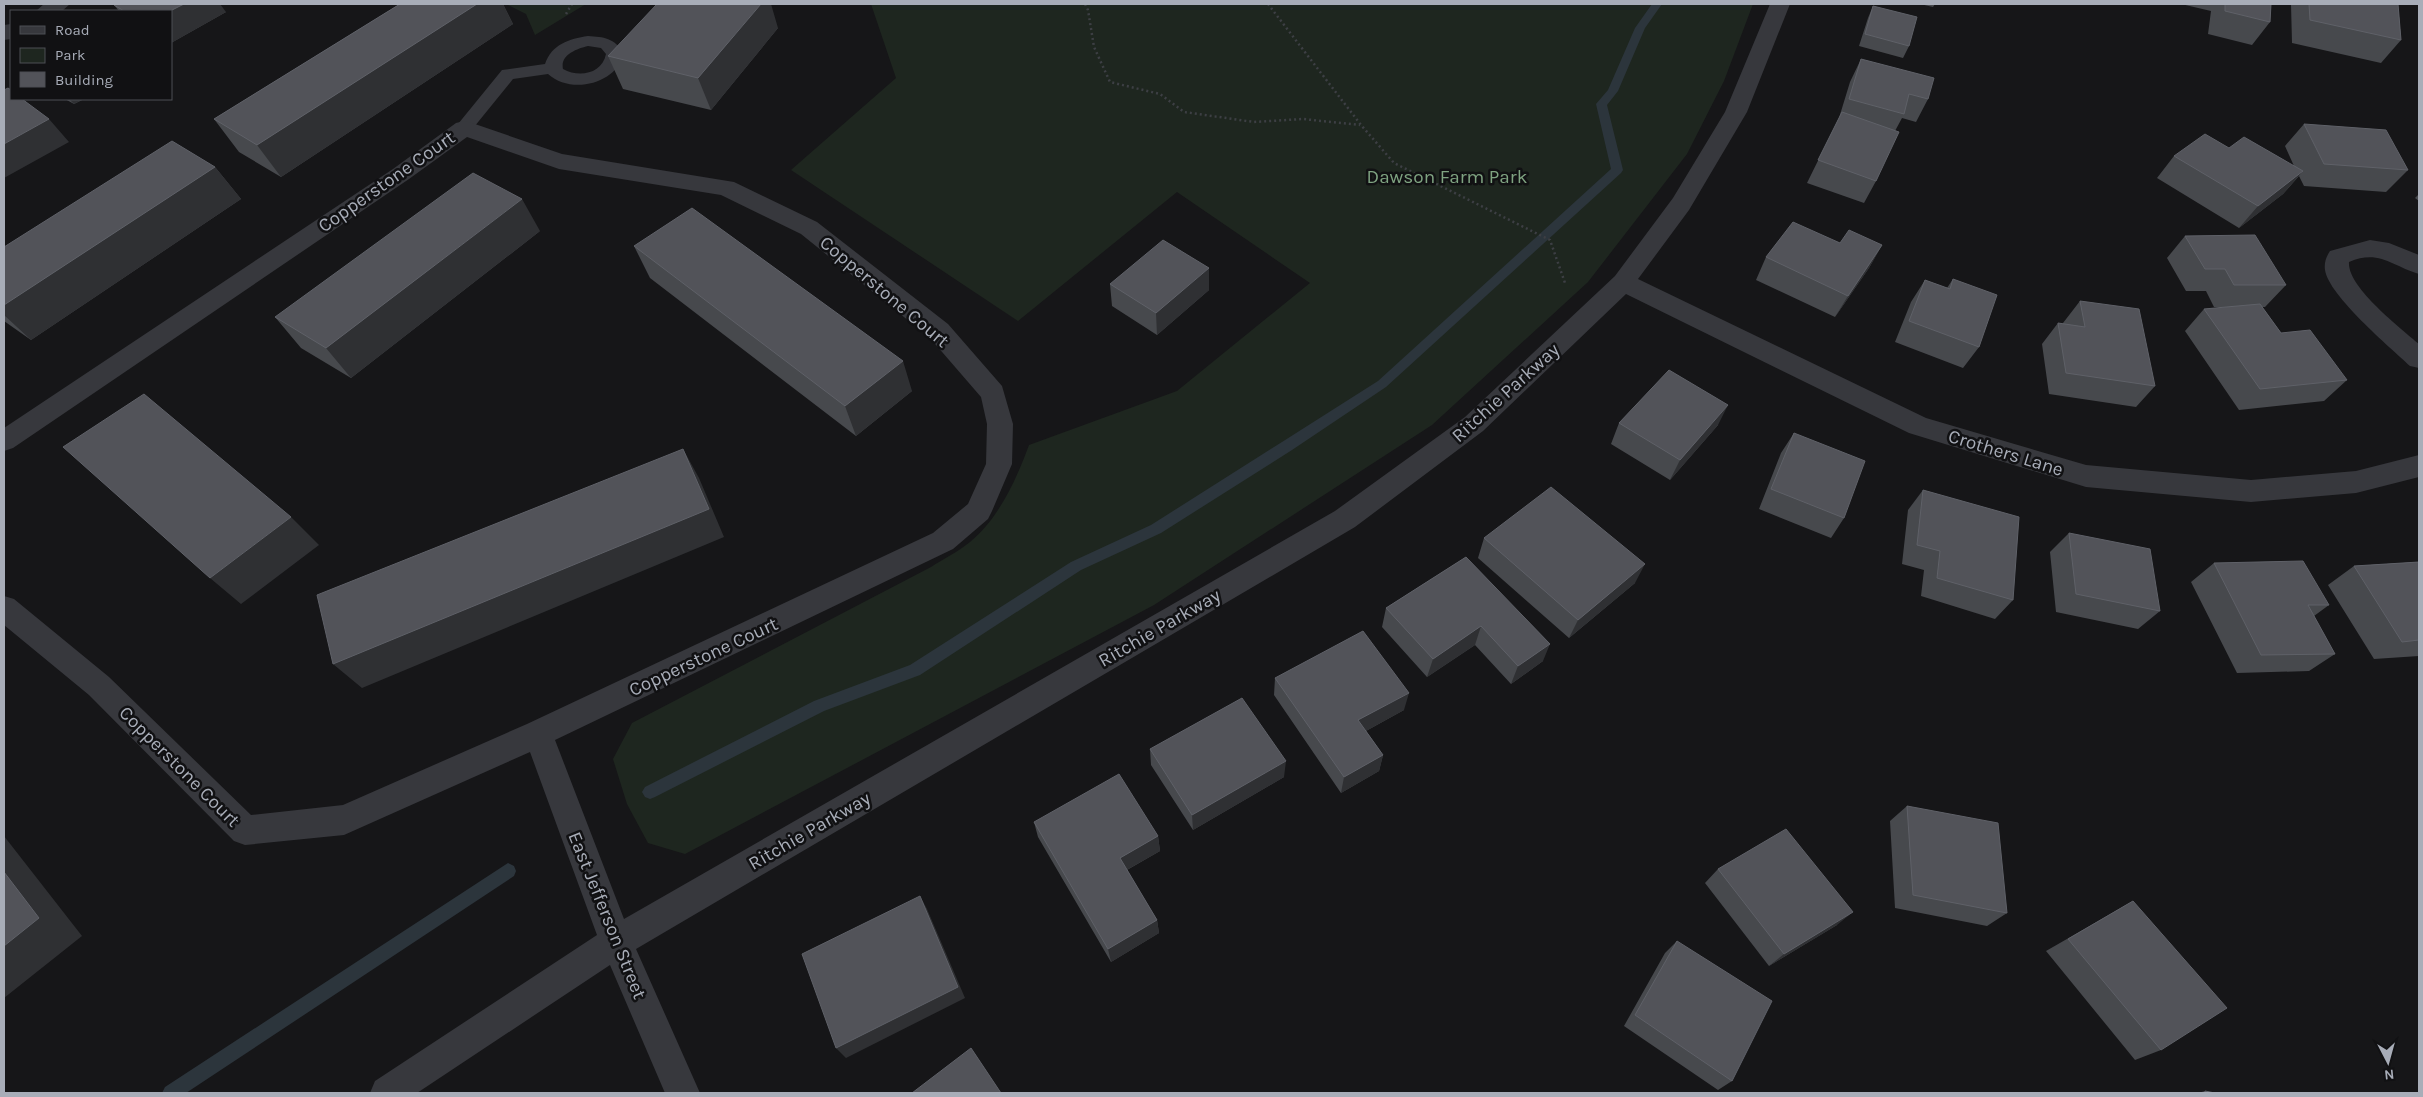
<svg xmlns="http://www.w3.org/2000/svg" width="2423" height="1097" font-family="Karla,sans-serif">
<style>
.green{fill:#1e261f}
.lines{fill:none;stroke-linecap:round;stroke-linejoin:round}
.stream{fill:#2c353c;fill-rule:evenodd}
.path{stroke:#3d3f44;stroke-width:2.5;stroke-dasharray:2 3;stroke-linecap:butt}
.service{fill:#37383d;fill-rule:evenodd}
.minor{fill:#37383d;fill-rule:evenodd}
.wall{fill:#47494d}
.shaded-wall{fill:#2f3033}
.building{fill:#525359;stroke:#5f6168}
.labels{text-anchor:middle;stroke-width:5;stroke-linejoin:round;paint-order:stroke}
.park-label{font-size:19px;fill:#7fa381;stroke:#111113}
.street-label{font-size:19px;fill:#a8adb8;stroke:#111113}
</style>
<rect width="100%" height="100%" fill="#161618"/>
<path class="green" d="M506 4H586L535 35 526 14Z
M871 4H1753L1724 81 1687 154 1588 282 1432 425 1154 605 685 854 648 843 627 804 613 759 632 723 931 567C943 559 958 552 970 542 999 518 1016 480 1029 445L1177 391 1310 283 1177 192 1018 321 791 170 896 78Z"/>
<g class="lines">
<path class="stream" d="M1652 4H1662L1645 28 1618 91 1607 105 1623 170 1621 173 1386 387 1292 450 1161 533 1081 570 920 675 824 711 655 797 650 799 645 797 642 792 645 787 814 701 910 665 1071 562 1151 525 1282 442 1378 381 1611 169 1596 104 1608 90 1635 28Z
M508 863 514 866 516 871 514 876 186 1093H162L165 1087Z"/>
<path class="path" d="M1085 4 1088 10 1094 47 1110 82 1160 94 1184 112 1254 122 1303 119 1360 125
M1268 4 1361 125 1394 163 1550 240 1565 283
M566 14 572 4"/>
<path class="service" d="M588 36C604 37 614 38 624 53 617 84 571 95 548 74L513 79 470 132 464 134 458 132 455 128 458 124 502 70 545 64C552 44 569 39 588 36ZM588 46 601 48 606 54C602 74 579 78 563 69 560 55 576 49 588 46Z"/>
<path class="minor" d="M44 4H70L62 11H36Z
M1770 4H1790L1747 112 1689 210 1638 279 1926 418 2086 465 2251 480 2356 471 2419 455V477L2356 493 2251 502 2086 487 1909 433 1626 294 1483 431 1355 527 636 949 700 1093H665L610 965 417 1093H370L375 1081 597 935 530 752 344 835 245 845 234 841 89 695 4 625V596L14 599 109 677 251 815 343 805 527 724 933 533 968 504 986 464 987 424 981 397 930 338 801 234 721 195 559 169 467 137 409 179 13 448 4 451V428L393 169 456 123 464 121 472 123 562 154 734 182 817 222 948 324 1002 386 1013 424 1012 464 992 511 988 519 953 549 555 740 624 919 1335 511 1465 417 1615 276 1673 198 1725 112Z
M11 24V39L4 40V25Z
M2370 240 2389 243 2419 255V274C2392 266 2379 249 2349 262 2347 287 2401 328 2419 344V368L2410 366C2390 347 2329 296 2325 270 2324 263 2326 257 2330 251Z"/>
</g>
<path class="wall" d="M400 4H503L513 24 281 177 239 152 214 119Z
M1920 4H1935L1933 7Z
M2181 4H2271L2270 22 2252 45 2208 34 2211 11Z
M2291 4H2398L2401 40 2381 63 2292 43Z
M114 5 226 12 171 43V11H119Z
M1873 6 1909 46 1903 58 1859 46 1868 18Z
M778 28 711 110 623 89 608 56Z
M1861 59 1928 99 1916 122 1902 118 1895 131 1876 181 1864 203 1807 183 1839 118 1850 82Z
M65 99H84L74 104Z
M2304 124 2408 170 2386 192 2304 186 2299 176 2283 194 2239 228 2157 178 2174 156 2229 148 2294 166 2285 146Z
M215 167 241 199 31 340 4 321V247Z
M2419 194V201L2415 198Z
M540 231 351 378 301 348 275 317Z
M2185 236 2286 285 2265 307H2262L2281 333 2347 380 2324 401 2239 410 2185 331 2204 309 2230 307H2214L2206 291H2186L2167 258Z
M1840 243 1882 245 1869 268 1835 317 1756 280 1766 257Z
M634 246 912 391 856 436 650 278Z
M1953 279 1979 347 1963 368 1895 342 1911 302 1925 280 1947 288Z
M1110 284 1209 290 1157 335 1112 306Z
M2080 301 2155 386 2136 407 2049 394 2042 344 2058 323 2063 324V323Z
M1619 423 1718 425 1670 480 1611 444Z
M1794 433 1844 518 1831 538 1759 509 1781 453Z
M1923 490 2013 600 1995 619 1921 596 1924 570 1902 564 1908 510Z
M2069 533 2160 611 2138 629 2056 612 2050 552Z
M1484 538 1635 583 1569 638 1478 558Z
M1466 557 1543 661 1511 684 1475 645 1427 677 1382 627 1386 608Z
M2419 562V656L2374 659 2328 585 2354 566Z
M2214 563 2329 605 2314 616 2335 654 2309 671 2237 673 2191 582Z
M1275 678 1404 710 1366 731 1383 755 1379 771 1341 793 1274 695Z
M1150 749 1284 777 1193 830 1151 765Z
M1907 806 2007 913 1987 926 1895 908 1890 821Z
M1034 822 1158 836 1160 851 1127 870 1157 920 1159 933 1111 962 1038 837Z
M1718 869 1837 925 1769 966 1705 883Z
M2133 901 2161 1050 2135 1060 2046 951Z
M1677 941 1732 1081 1718 1090 1624 1026 1665 953Z
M2205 1091 2215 1093H2198Z"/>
<path class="shaded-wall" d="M184 4H220L226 12 171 43V11H170Z
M477 4H503L513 24 281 177 257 145Z
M761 4H771L778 28 711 110 698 78Z
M69 99H84L74 104Z
M49 119 69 142 4 178V144Z
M215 167 241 199 31 340 4 315V305Z
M2303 171 2283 194 2239 228 2258 206Z
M522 199 540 231 351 378 326 348Z
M1882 245 1869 268 1835 317 1848 296Z
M1209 268V290L1157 335 1156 313Z
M903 361 912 391 856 436 845 406Z
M1728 405 1718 425 1670 480 1680 460Z
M683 449 699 478 724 537 362 688 333 664Z
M291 517 319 545 241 604 210 578Z
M1645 564 1635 583 1569 638 1578 620Z
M1481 626 1475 645 1427 677 1433 659Z
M1550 644 1543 661 1511 684 1518 666Z
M1409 693 1404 710 1355 737 1358 720Z
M1383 755 1379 771 1341 793 1344 777Z
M1286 761 1284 777 1193 830 1192 815Z
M4 836 82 936 4 998Z
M1158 836 1160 851 1123 872 1120 858Z
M920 896 927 909 965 998 846 1058 836 1048Z
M1853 912 1837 925 1769 966 1784 954Z
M1157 920 1159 933 1111 962 1108 949Z"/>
<path class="building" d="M116 4H184L170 11H124L114 5Z
M400 4H477L257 145 214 119Z
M657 4H761L698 78 608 56Z
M2225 4H2271L2270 22 2225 11Z
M2309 4H2398L2401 40 2310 20Z
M1873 6 1917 17 1909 46 1865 34Z
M1861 59 1934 78 1928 99 1909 94 1904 114 1849 99Z
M8 88 11 90V99H22L49 119 4 144V90Z
M1842 112 1899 132 1876 181 1818 160Z
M2304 124 2386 130 2408 170 2324 164Z
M2205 134 2229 148 2244 137 2303 171 2258 206 2174 156Z
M172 141 215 167 4 305V247Z
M473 173 522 199 326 348 275 317Z
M692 208 903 361 845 406 634 246Z
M1793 222 1840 243 1849 230 1882 245 1848 296 1766 257Z
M2255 235 2286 285H2234L2225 269H2205L2185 236Z
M1163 240 1209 268 1156 313 1110 284Z
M1953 279 1997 295 1979 347 1909 321 1925 280 1950 289Z
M2080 301 2139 309 2155 386 2066 373 2058 323 2085 327Z
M2260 304 2281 333 2310 330 2347 380 2260 389 2204 309Z
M1669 370 1728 405 1680 460 1619 423Z
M144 394 291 517 210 578 63 447Z
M1794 433 1865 461 1844 518 1771 489Z
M683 449 709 509 333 664 317 595Z
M1551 487 1645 564 1578 620 1484 538Z
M1923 490 2019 517 2013 600 1937 578 1940 551 1917 545Z
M2069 533 2150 549 2160 611 2076 594Z
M1466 557 1550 644 1518 666 1481 626 1433 659 1386 608Z
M2303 561 2329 605H2308L2335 654 2261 655 2214 563Z
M2419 562V640L2402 642 2354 566Z
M1363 631 1409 693 1358 720 1383 755 1344 777 1275 678Z
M1242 698 1286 761 1192 815 1150 749Z
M1119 774 1158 836 1120 858 1157 920 1108 949 1034 822Z
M1907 806 1998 823 2007 913 1913 895Z
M1786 829 1853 912 1784 954 1718 869Z
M4 872 39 918 4 946Z
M920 896 958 987 836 1048 802 954Z
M2133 901 2227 1008 2161 1050 2068 939Z
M1677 941 1772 1001 1732 1081 1635 1015Z
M971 1048 1001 1093H912Z
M2205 1091 2215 1093H2205Z"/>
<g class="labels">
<g class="park-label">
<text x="1447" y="183">Dawson Farm Park</text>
</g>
<g class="street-label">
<text transform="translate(386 181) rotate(-35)" y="7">Copperstone Court</text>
<text transform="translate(885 291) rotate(40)" y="7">Copperstone Court</text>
<text transform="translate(1505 392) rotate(-42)" y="7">Ritchie Parkway</text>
<text transform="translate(2006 452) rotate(17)" y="7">Crothers Lane</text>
<text transform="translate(1159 627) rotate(-30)" y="7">Ritchie Parkway</text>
<text transform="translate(703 656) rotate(-25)" y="7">Copperstone Court</text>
<text transform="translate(180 766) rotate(45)" y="7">Copperstone Court</text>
<text transform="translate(809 830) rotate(-30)" y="7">Ritchie Parkway</text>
<text transform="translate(608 915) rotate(68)" y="7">East Jefferson Street</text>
</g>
</g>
<rect width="2423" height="1097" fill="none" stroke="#a8adb8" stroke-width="10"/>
<rect x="10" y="10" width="162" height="90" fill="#111113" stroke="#4d4f55"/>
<rect x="20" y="26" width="25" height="8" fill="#37383d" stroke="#4d4f55"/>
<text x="55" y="35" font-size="15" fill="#a8adb8">Road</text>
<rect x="20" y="48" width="25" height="15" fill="#1e261f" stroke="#4d4f55"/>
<text x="55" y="60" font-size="15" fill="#a8adb8">Park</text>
<rect x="20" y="72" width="25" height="15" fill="#525359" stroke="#4d4f55"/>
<text x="55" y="85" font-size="15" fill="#a8adb8">Building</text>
<g transform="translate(2388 1062) rotate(174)" stroke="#111113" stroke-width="4" paint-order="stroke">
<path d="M0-4L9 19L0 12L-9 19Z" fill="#a8adb8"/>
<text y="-8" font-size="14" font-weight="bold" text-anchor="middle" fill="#a8adb8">N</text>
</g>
</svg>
